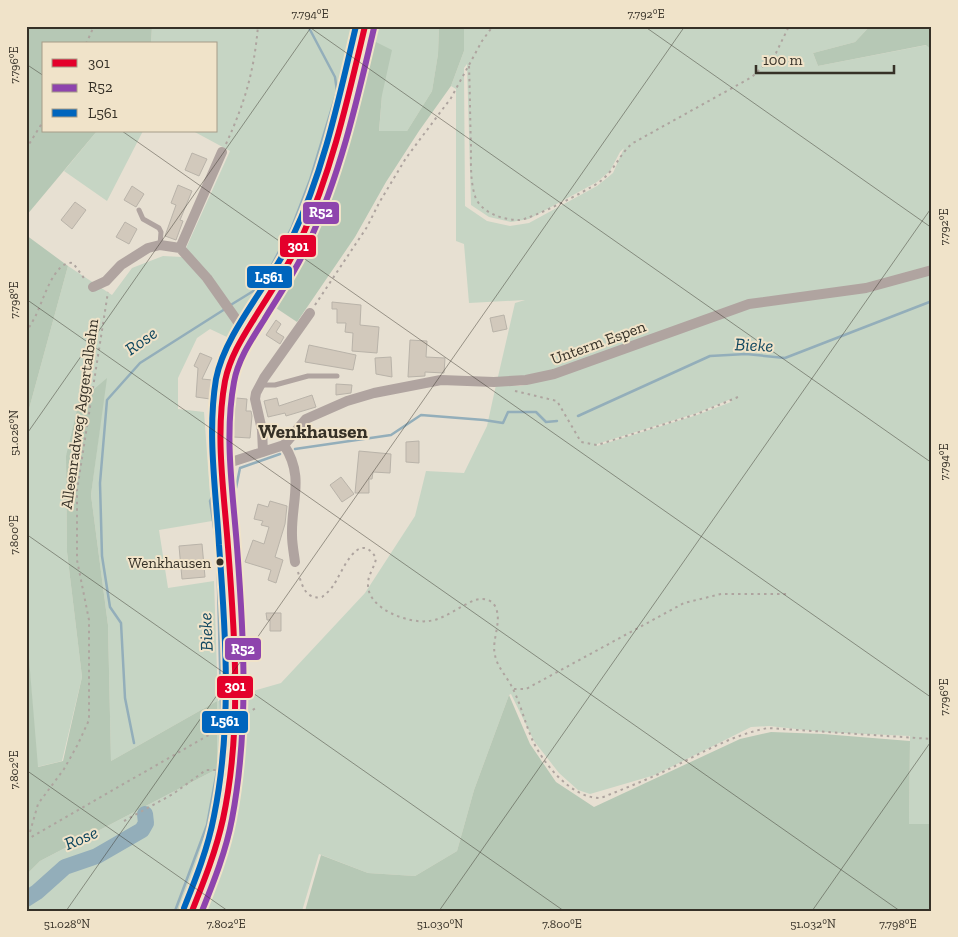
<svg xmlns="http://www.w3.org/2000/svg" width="958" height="937" font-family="'Zilla Slab',serif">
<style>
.green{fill:#c6d5c4;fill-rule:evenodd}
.forest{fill:#b6c8b5}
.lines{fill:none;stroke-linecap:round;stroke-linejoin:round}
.stream{stroke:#93aeba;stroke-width:2.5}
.river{stroke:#93aeba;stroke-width:16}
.building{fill:#d2c9bc;stroke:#b9b3a9}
.path{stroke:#aea49f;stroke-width:2;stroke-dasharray:2.5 4;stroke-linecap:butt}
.service{stroke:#b0a4a0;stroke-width:5}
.minor{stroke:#b0a4a0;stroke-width:10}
.primary{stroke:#b1a49f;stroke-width:16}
.bus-1-casing{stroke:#f0e3c9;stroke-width:10}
.bus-2-casing{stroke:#f0e3c9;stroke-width:10}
.bus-3-casing{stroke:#f0e3c9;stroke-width:10}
.bus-1{stroke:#e4002b;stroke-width:6}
.bus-2{stroke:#8e44ad;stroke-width:6}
.bus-3{stroke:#0065bd;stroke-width:6}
.ticks{fill:none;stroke:#363127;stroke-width:1;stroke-opacity:0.45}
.bus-dot{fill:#363127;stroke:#f0e3c9;stroke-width:2}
.labels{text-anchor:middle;stroke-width:4;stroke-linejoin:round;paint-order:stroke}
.bus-label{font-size:15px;fill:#363127;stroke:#f0e3c9;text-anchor:end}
.street-label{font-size:16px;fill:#363127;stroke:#f0e3c9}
.water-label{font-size:18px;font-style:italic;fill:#10475f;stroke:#f0e3c9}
.quarter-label{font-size:19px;font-weight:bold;fill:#363127;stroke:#f0e3c9}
.line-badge{stroke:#f0e3c9;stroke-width:2}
.badge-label{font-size:14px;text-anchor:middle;font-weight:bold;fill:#fff}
.neatline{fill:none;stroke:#363127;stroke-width:2}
.ticks-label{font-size:12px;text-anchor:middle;fill:#363127}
</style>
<rect width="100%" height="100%" fill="#e7e0d2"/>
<path class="green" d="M152 26H439L438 54 432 91 407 131 379 132 382 95 340 151 246 346 210 329 197 338 178 378V409L204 412 212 521 159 530 168 588 214 581 218 701 281 683 365 593 415 516 426 471 464 473 487 426 496 385 520 386 530 384 730 311 932 272V824L909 825 910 736 823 732 769 726 751 727 655 775 590 794 578 790 559 773 534 741 511 694 509 695 474 790 457 851 415 876 368 873 319 854 302 911H201C218 874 228 836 235 797 238 782 242 766 242 751L221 768 208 837 178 911H26V875L40 861 217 769V701L111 761 108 625 91 495 106 379 66 456 67 552 82 677 62 761 37 767 26 622V420L68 266 112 295 132 268 163 256 182 257 230 151 193 131H216V44H151ZM731 399V402L697 415 597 446V444L697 413Z
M464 26H870L855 42 813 53 818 66 927 45 932 50V267L867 285 768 297 522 380 497 381 515 303 525 300 469 303 464 244 456 241V89L451 86 464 51ZM467 64 471 205 489 217 511 222 529 219 597 182 610 171 620 152 624 148 613 173 597 186 529 223 510 226 487 221 465 206 464 68Z
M97 131H143L107 201 64 171Z"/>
<path class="forest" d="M26 26H152L151 44H44V131H97L26 216Z
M439 26H464V51L451 86 419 131 386 182 355 237 297 322 270 304 323 205 368 38 392 50 382 95 379 131H407L432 91 438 54Z
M870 26H932V50L926 45 818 66 813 53 855 42Z
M26 235 68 266 26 420Z
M107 378 91 495 108 625 111 761 217 701V769L40 861 26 875V622L38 767 63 761 82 677 67 552 66 456 79 402Z
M509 695 530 744 556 782 594 807 740 739 771 732 823 734 910 741 909 824H932V911H305L321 855 368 873 415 876 457 851 474 790Z"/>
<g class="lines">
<path class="stream" d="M229 306 255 290 266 276 292 227 310 180 337 91 335 77 308 26
M578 416 710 356 746 354 785 358 932 301
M295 449 391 435 421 415 484 420 503 423 508 412H536L546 422 557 421
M230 489 236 488 240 468 280 454
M134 743 125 698 121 623 110 607 102 556 100 483 107 400 140 363 225 309
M175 911 207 825 222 744 217 547 210 501 215 491H217"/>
<path class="river" d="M26 899 37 892 65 867 97 856 142 830 146 823 145 814"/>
</g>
<path class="building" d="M192 153 207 159 199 176 185 170Z
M178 185 192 191 180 220 183 221 176 240 165 236 176 205 171 203Z
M132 186 144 194 136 207 124 200Z
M75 202 86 210 72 229 61 220Z
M125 222 137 229 129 244 116 237Z
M332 302 361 305 360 325 379 327 377 353 352 351 353 333 345 332 346 323H337V309H332Z
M504 315 507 329 493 332 490 318Z
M276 320 281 324 276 332 284 337 280 344 266 335Z
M410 340 427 341 426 357 445 358 444 373 425 372V376L408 377Z
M309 345 356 355 353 370 305 362Z
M200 353 212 358 202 379 212 380 210 399 196 397 198 368 194 366Z
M391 357 392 377 376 374 375 358Z
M336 384 352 385 351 393 336 395Z
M312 395 316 407 286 416 285 413 268 417 264 401 277 398 279 406Z
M236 398 247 399 246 411H251L252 416 250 438 233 437Z
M419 441V463L406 462V442Z
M359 451 391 454 390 473 373 472 372 479H369V493H355Z
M341 477 354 494 342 502 330 485Z
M270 501 287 506 285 524 275 557 283 560 276 583 268 580 271 570 245 562 253 540 264 544 269 527 261 525 263 521 254 519 258 504 268 507Z
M202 544 205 577 182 579 179 546Z
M266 613H281V631H270V620H267Z"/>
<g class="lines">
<path class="path" d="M86 44 94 26
M469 66C470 92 470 119 471 146 471 162 470 180 475 196 480 212 502 220 519 220 532 219 586 191 598 183 616 170 618 155 633 143L752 77 776 53 789 26
M226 144C245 102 254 72 258 26
M26 149 44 120
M315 305 367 227 379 203 406 158 451 98 482 41 493 26
M26 333C29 327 33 321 36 315 43 301 54 260 73 263L86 281
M515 391 557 401 581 442 597 445 697 414 738 397
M298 572C302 585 305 600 322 597 326 594 330 590 333 586 342 573 358 528 376 558 375 567 368 574 368 584 367 609 409 624 429 621 445 619 460 606 475 600 483 598 491 599 495 606 503 621 491 640 495 655 497 667 508 678 513 689 521 705 525 723 532 739 543 764 572 799 601 798 623 789 644 781 665 771 698 755 731 735 768 728L932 739
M514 689H526L684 603 721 594H787
M247 713 258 707
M124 821 173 794 206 770H219
M26 837 30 832 38 804 64 769 78 744 89 720V620L77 560V490L108 292
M26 840 221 728"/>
<path class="service" d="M139 210 143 219 159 228 161 232 160 245
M260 385H275L308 376H337"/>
<path class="minor" d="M180 248 222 152
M93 287 106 281 121 265 148 248 160 245 180 248 207 278 238 322 247 330
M284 445 306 419 347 401 374 393 441 380 494 382 526 380 554 374 749 304 866 288 932 270
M284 445C305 477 291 501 292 535 292 544 294 554 295 562
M263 452 262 430 255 399 256 393 264 378 310 313
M222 465 284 445"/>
<path class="primary" d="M192 911C249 792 236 656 227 528 224 479 216 429 225 381 229 356 244 335 257 314 272 290 289 265 301 239 333 171 348 99 365 26"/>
<g class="bus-1-casing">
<path id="bus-1" d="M192 911C204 881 216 851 223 819 242 730 235 637 228 547 224 492 215 435 225 381 230 356 244 335 257 314 272 290 289 265 301 239 332 171 348 98 365 26"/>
</g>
<g class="bus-2-casing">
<path id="bus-2" d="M202 911C214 881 226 851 232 819 249 729 244 638 237 547 233 493 224 436 234 382 238 359 252 339 264 320 279 295 296 271 308 244 340 176 357 101 374 28"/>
</g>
<g class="bus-3-casing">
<path id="bus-3" d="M184 908C196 878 208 848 214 816 232 727 226 635 219 545 216 490 207 434 216 379 225 332 271 283 292 238 324 171 339 98 356 26"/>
</g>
<use href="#bus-1" class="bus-1"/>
<use href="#bus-2" class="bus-2"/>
<use href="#bus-3" class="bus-3"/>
</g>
<path class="ticks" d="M308 26 932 463M644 26 932 228M26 64 44 76M122 131 932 698M26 299 900 911M26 435 312 26M26 534 564 911M26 770 228 911M66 911 685 26M439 911 932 207M812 911 932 740"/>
<circle class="bus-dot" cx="220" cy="562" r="4.5"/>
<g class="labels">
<g class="bus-label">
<text x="211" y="568">Wenkhausen</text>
</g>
<g class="street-label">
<text transform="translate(598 342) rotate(-20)" y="6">Unterm Espen</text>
<text transform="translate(79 414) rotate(-82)" y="6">Alleenradweg Aggertalbahn</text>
</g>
<g class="water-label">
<text transform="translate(141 341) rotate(-36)" y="6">Rose</text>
<text transform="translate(754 345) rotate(2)" y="6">Bieke</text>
<text transform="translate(206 632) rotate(-92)" y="6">Bieke</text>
<text transform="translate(81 838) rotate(-23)" y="6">Rose</text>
</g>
<g class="quarter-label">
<text x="313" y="438">Wenkhausen</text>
</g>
</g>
<g class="line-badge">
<rect x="302" y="201" width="38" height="24" rx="5" fill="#8e44ad"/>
<rect x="279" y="234" width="38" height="24" rx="5" fill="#e4002b"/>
<rect x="246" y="265" width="47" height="24" rx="5" fill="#0065bd"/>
<rect x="224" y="637" width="38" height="24" rx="5" fill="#8e44ad"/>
<rect x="216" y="675" width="38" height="24" rx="5" fill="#e4002b"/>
<rect x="201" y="710" width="48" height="24" rx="5" fill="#0065bd"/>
</g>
<g class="badge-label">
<text x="321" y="217">R52</text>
<text x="298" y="251">301</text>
<text x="269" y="282">L561</text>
<text x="243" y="654">R52</text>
<text x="235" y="691">301</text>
<text x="225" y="726">L561</text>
</g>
<rect width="958" height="937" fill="none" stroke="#f0e3c9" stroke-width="55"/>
<rect x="42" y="42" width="175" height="90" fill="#f0e3c9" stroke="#a69c88"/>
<rect x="52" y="59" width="25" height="8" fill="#e4002b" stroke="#a69c88"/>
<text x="88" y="68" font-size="15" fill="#363127">301</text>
<rect x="52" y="84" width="25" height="8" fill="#8e44ad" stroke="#a69c88"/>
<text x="88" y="92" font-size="15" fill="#363127">R52</text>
<rect x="52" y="109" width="25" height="8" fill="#0065bd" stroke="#a69c88"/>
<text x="88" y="118" font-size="15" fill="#363127">L561</text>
<path d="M756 65v8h138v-8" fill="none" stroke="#363127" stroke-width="2.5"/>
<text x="763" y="65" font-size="15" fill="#363127" stroke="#f0e3c9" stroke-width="4" paint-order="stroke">100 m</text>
<rect x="28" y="28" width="902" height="882" class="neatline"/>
<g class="ticks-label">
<text x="310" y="18">7.794°E</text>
<text x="646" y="18">7.792°E</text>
<text transform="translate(14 65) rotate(-90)" y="4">7.796°E</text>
<text transform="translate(944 227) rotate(-90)" y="4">7.792°E</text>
<text transform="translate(14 300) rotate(-90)" y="4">7.798°E</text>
<text transform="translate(14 433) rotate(-90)" y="4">51.026°N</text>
<text transform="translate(944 462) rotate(-90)" y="4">7.794°E</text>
<text transform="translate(14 535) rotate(-90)" y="4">7.800°E</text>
<text transform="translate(944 697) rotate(-90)" y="4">7.796°E</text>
<text transform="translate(14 770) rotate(-90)" y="4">7.802°E</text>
<text x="67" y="928">51.028°N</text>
<text x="226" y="928">7.802°E</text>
<text x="440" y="928">51.030°N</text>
<text x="562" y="928">7.800°E</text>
<text x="813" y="928">51.032°N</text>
<text x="898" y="928">7.798°E</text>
</g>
</svg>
